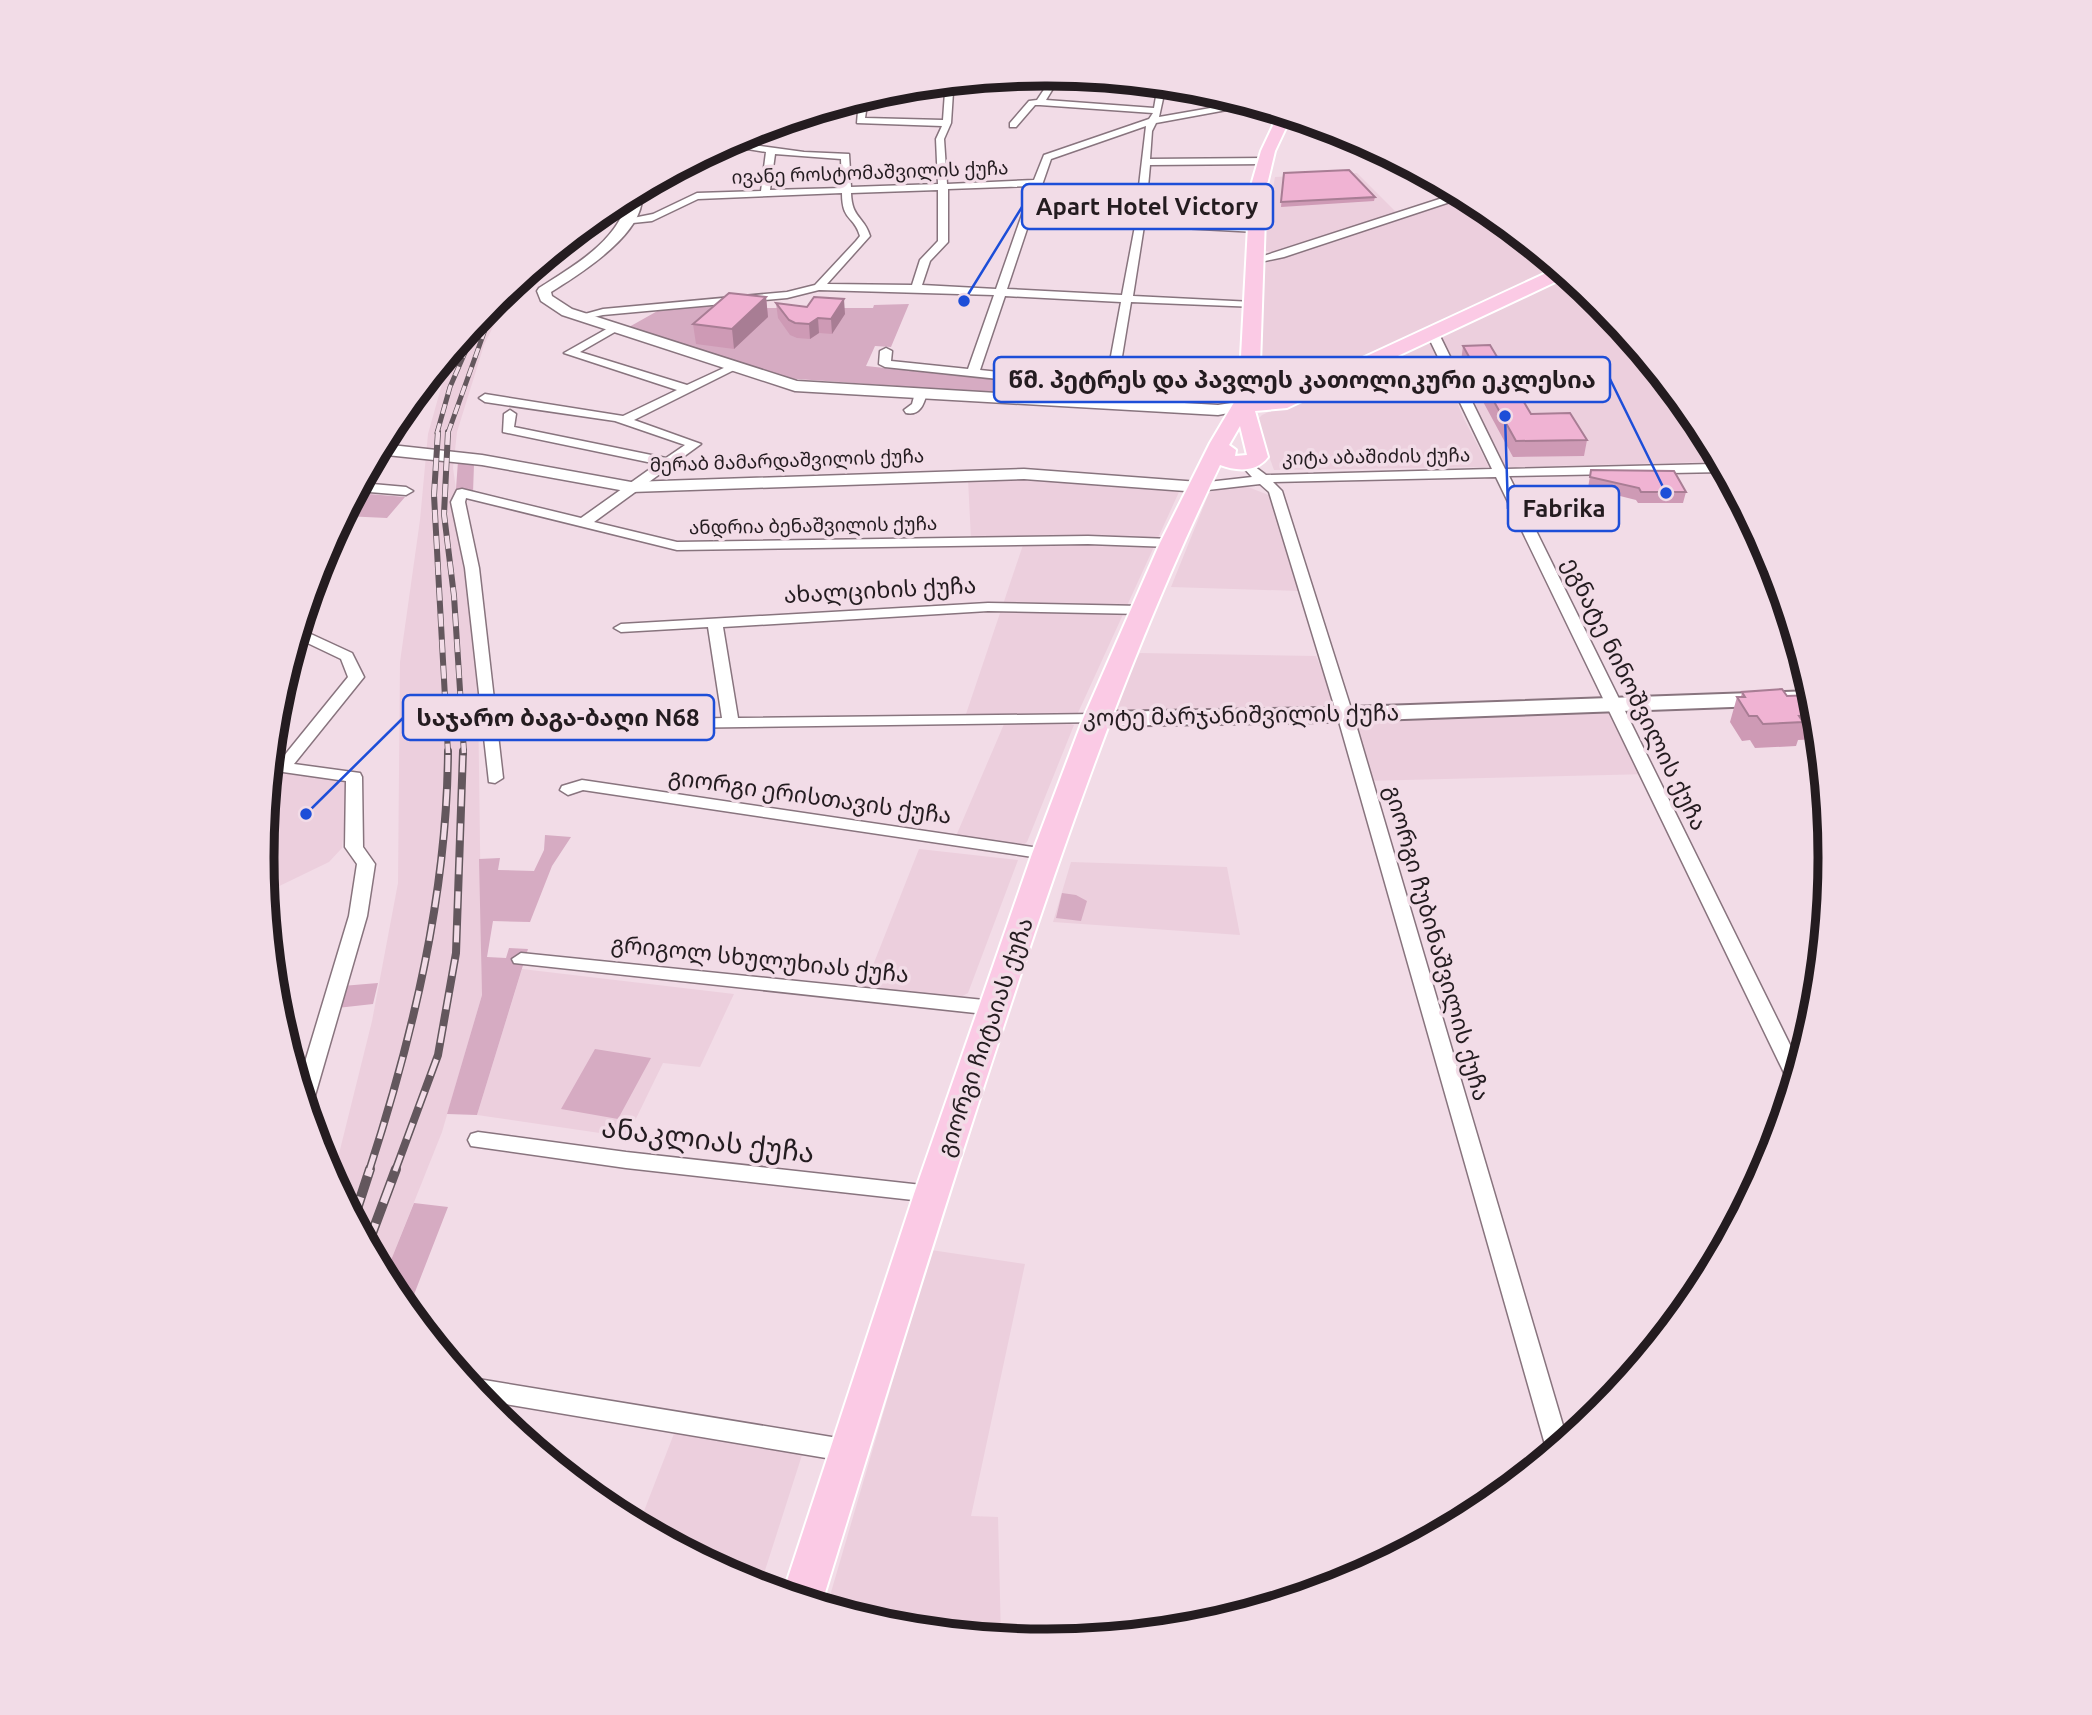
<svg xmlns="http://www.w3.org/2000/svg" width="2092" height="1715" font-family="Ubuntu,'Noto Sans Georgian',sans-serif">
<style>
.built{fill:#eccfdd}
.green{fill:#d6abc2}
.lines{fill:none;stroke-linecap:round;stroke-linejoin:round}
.minor-casing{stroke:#88747e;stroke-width:3}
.tertiary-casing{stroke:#88747e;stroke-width:3}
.secondary-casing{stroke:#88747e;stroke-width:4}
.primary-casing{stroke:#fff;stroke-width:4}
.minor{fill:#fff;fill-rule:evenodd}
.tertiary{fill:#fff;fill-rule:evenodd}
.secondary{fill:#fff;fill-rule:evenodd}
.primary{fill:#fbcae5;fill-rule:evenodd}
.rail-far3-casing{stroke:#63575d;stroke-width:5}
.rail-far2-casing{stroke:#63575d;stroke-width:6}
.rail-far1-casing{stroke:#63575d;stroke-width:8}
.rail-casing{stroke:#63575d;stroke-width:10}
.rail-far3{stroke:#f2dce7;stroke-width:3.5;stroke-dasharray:10;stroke-linecap:butt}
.rail-far2{stroke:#f2dce7;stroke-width:4.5;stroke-dasharray:13;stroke-linecap:butt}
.rail-far1{stroke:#f2dce7;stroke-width:5;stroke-dasharray:17;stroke-linecap:butt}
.rail{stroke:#f2dce7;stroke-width:7;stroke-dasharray:22;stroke-linecap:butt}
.wall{fill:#ce9ab5}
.shaded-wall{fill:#a87d94}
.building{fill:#f0b3d3;stroke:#a87d94;stroke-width:2}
.labels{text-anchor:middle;stroke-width:7;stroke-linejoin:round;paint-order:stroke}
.far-street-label{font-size:19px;fill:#241c20;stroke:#f2dce7}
.street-label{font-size:23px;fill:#241c20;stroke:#f2dce7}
.near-street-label{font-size:28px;fill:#241c20;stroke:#f2dce7}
.rim{fill:none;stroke:#241c20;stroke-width:9}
.leader{fill:none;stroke:#1d4ed8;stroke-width:2.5}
.callout-dot{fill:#1d4ed8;stroke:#f2dce7;stroke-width:2.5}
.callout{fill:#f2dce7;stroke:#1d4ed8;stroke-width:2.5}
.callout-label{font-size:24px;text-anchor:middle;font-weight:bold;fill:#241c20}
</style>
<rect width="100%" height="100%" fill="#f2dce7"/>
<path class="built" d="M1357 173 1398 214 1274 253 1262 250 1275 177Z
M1467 198 1482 206 1560 270 1289 397 1271 400 1260 393 1263 266 1266 263Z
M529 273 503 307 484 345 457 432 453 468 456 489 450 503 477 618 482 995 442 1132 385 1275 333 1178 372 1021 398 883 400 662 420 520 428 434 442 384 464 337 492 303Z
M1566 275 1601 303 1628 337 1712 462 1511 467 1504 465 1438 333Z
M1425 340 1432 342 1464 419 1489 467 1274 470 1256 421 1262 415Z
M1027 477 1179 492 1077 715 965 717 1025 539H971L968 479Z
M1243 485 1271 496 1299 591 1171 587 1209 493 1218 488Z
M1140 653 1316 656 1337 707 1110 714 1123 678Z
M1616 704 1650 774 1364 781 1345 714Z
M1067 723 1074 725 1027 842 1023 845 956 836 1004 724Z
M270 772 349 780 342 848 329 862 267 892 262 857Z
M919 849 1018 860 968 993 955 1000 864 988Z
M1071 862 1227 867 1240 935 1053 922Z
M522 969 734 994 700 1067 663 1063 627 1137 477 1115Z
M931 1250 1025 1264 971 1516 998 1517 1001 1637 893 1626 827 1606Z
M675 1431 797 1450 802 1455 760 1586 746 1582 639 1524Z"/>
<path class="green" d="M741 301V308H873L874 305 909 304 891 347 875 346 866 366 1101 391 1098 400 783 378 629 327 661 309Z
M458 461 474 464 473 493 456 489Z
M356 493 405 497 387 518 344 516Z
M545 835 571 837 552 866 530 922 493 921 487 957 506 958 509 948 528 949 477 1115 447 1114 482 995 479 859 500 858 498 870 534 871 544 850Z
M1062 893 1076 895 1087 901 1081 921 1056 918Z
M378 983 373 1004 337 1008 342 986Z
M595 1049 651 1058 618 1119 561 1109Z
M414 1203 448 1207 408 1310 385 1275Z"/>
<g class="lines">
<g class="minor-casing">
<path id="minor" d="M1043 74H1051L1057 82 1046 100 1154 108 1158 85H1166L1159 117 1245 102 1254 105 1156 123 1152 131 1150 159 1266 158 1271 161 1266 164 1150 165 1145 220 1257 226 1262 229 1257 232 1144 226 1133 296 1253 302 1258 305 1257 307 1131 302 1117 387 1111 391 885 367 879 364 880 351 886 348 892 351 891 361 968 369 994 295 819 290 787 298 603 315 580 320 574 317 603 309 787 292 815 285 856 241 860 236C854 215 842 222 842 193L698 199 652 221 623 224V220L653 214 697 193 761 191 766 152 723 145 730 142 804 152 849 154 851 187 938 184 936 139 942 126 857 123 859 99 868 97 865 118 943 120 945 92 950 83 959 82 953 92 951 123 944 139 947 184 1034 180 1044 155 1149 119 1153 113 1040 105H1035L1016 127H1010V123L1029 101 1037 100 1049 82ZM1146 126 1135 220 1032 214 1051 159ZM775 154 841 159 842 188 770 190ZM1032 186 996 289 922 285 930 261 948 242V189ZM938 190V241L920 260 912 285 827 284 870 236C864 216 852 219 851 193ZM1030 220 1135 226 1122 295 1007 289ZM1005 296 1121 302 1106 383 980 370Z
M923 88 920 93H879L892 89Z
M1458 193 1465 197 1284 257 1256 263 1251 260Z
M610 327 620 329 580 352 687 385 728 366 738 368 634 420 701 444 594 522 677 542 1088 536 1171 539 1178 543 1171 547 1088 544 677 550 466 498 465 502 479 568 503 778 495 783 489 782 465 568 451 502 457 490 462 489 581 518 657 464 503 432 504 414 510 410 516 414 514 427 666 458 685 445 615 421 485 402 479 398 485 394 623 416 677 390 564 353Z
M1432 329 1438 332 1505 469 1713 464 1645 364 1648 361 1701 428 1724 472 1509 476 1799 1063 1793 1083 1788 1081 1496 477 1273 482 1282 491 1354 718 1567 1439 1548 1455 1338 718 1269 492 1260 484 1199 491 1192 487 1199 483 1252 477 1240 464 1246 460 1266 475 1492 469 1426 332Z
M921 389 927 393C924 404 920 416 906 413L904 410 912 404 915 393Z
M361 483 406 487 413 491 406 495 357 491Z
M988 603 1142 606 1149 610 1142 614 988 611 723 627 738 718 1096 714 1104 719 1102 722 669 728 663 726 661 723 663 720 722 718 708 627 621 632 614 628 621 624Z
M300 629 352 653 364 677 294 764 360 773 362 777 363 847 375 864 367 916 314 1099 306 1106 299 1082 349 916 357 864 345 847 346 781 283 772 275 767 348 677 341 659 297 638Z
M582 780 1046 849 1055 854 1046 859 583 790 568 795 560 790 562 786Z
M521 953 994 1001 1001 1003 1004 1008 1001 1013 994 1015 514 963 512 959Z
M478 1132 626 1152 931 1186 939 1188 942 1194 939 1200 931 1202 626 1168 471 1146 468 1140 471 1134Z
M472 1378 850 1440 859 1443 862 1451 859 1459 850 1462 482 1400 466 1380Z"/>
</g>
<g class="tertiary-casing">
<path id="tertiary" d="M641 190C651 230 580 274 551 292L552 296 572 309 797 381 1100 399 1103 387C1112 379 1149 384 1158 392L1150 397 1117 392 1116 399 1218 405 1244 401 1252 406 1250 409 1218 415 795 391 562 315 541 301 537 291 539 288C575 265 619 241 629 196Z
M382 444 482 455 631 482 1024 469 1199 482 1208 487 1199 492 1024 479 631 492 482 465 377 454Z"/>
</g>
<g class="secondary-casing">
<path id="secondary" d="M1811 691 1813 704 1323 722 1096 726 1085 719 1096 712 1323 708Z"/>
</g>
<g class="primary-casing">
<path id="primary" d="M1279 113 1291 117 1275 151 1266 189 1259 394 1255 400 1276 398 1557 268 1568 276 1287 408 1255 411 1268 457C1256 473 1236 471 1220 465 1132 647 1066 836 1003 1028 940 1218 882 1408 823 1599L821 1604 783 1593 914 1194 1032 854 1083 719 1160 543 1210 443 1239 394 1250 189 1261 151ZM1240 426 1247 455 1235 456 1236 450 1229 445Z"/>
</g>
<use href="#minor" class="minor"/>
<use href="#tertiary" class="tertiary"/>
<use href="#secondary" class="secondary"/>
<use href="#primary" class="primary"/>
<g class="rail-far3-casing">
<path id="rail-far3" d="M437 433 450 387 470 341
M448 433 486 327 509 289"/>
</g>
<g class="rail-far2-casing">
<path id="rail-far2" d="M438 432 434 495 448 753
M448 432 444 514 454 596 464 753"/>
</g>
<g class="rail-far1-casing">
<path id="rail-far1" d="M369 1171C413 1036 447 894 448 751
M395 1171 438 1055 456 953 463 751"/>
</g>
<g class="rail-casing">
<path id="rail" d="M354 1218 370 1169
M368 1244 396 1169"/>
</g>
<use href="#rail-far3" class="rail-far3"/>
<use href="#rail-far2" class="rail-far2"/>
<use href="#rail-far1" class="rail-far1"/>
<use href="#rail" class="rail"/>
</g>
<path class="wall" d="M1284 173 1375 197 1374 201 1281 207Z
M766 297 768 317 734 349 696 344 693 324Z
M776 303 845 314 832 334 819 333 810 339 797 338 790 335 778 318Z
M1463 346 1531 414 1587 440 1584 456 1513 457 1461 361Z
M1591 470 1686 492 1683 503H1638L1636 500 1588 488Z
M1742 692 1787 696 1815 705 1818 739 1798 740 1796 746 1755 748 1750 740 1742 741 1730 722 1737 697H1741Z"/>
<path class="shaded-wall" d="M766 297 768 317 734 349 732 329Z
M844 299 845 314 832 334 831 319Z
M818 318 819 333 810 339 809 324Z"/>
<path class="building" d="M1349 170 1375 197 1281 202 1284 173Z
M729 293 766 297 732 329 693 324Z
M814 297 844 299 831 319 818 318 809 324 795 323 789 320 776 303 807 307Z
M1490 345 1531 414 1570 413 1587 440 1516 441 1463 346Z
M1591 470 1674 471 1686 492H1641L1639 488 1590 477Z
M1782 689 1787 696 1812 695 1815 705 1816 715 1799 716 1803 722 1763 724 1757 716H1749L1737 697H1745L1742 692Z"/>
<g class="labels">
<g class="far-street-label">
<text transform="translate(870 172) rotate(-2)" y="7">ივანე როსტომაშვილის ქუჩა</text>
<text transform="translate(1376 456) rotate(-1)" y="7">კიტა აბაშიძის ქუჩა</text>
<text transform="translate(787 460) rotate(-2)" y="7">მერაბ მამარდაშვილის ქუჩა</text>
<text transform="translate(813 525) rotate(-1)" y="7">ანდრია ბენაშვილის ქუჩა</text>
</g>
<g class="street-label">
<text transform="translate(880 590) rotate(-3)" y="8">ახალციხის ქუჩა</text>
<text transform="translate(1635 694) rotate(64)" y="8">ეგნატე ნინოშვილის ქუჩა</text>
<text transform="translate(1241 715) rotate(-1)" y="8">კოტე მარჯანიშვილის ქუჩა</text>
<text transform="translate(810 796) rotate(8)" y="8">გიორგი ერისთავის ქუჩა</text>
<text transform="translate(1437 943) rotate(74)" y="8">გიორგი ჩუბინაშვილის ქუჩა</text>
<text transform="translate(760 959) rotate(6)" y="8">გრიგოლ სხულუხიას ქუჩა</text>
<text transform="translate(985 1037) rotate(-71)" y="8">გიორგი ჩიტაიას ქუჩა</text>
</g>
<g class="near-street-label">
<text transform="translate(708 1140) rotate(7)" y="10">ანაკლიას ქუჩა</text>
</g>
</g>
<path d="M0 0H2092V1715H0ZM1045 86H1047A771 771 0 0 1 1818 857V858A771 771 0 0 1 1047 1629H1045A771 771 0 0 1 274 858V857A771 771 0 0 1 1045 86Z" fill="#f2dce7" fill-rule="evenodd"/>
<path class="rim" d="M1045 86H1047A771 771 0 0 1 1818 857V858A771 771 0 0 1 1047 1629H1045A771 771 0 0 1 274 858V857A771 771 0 0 1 1045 86Z"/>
<path class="leader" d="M964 301L1022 207M1666 493L1610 379M1505 416L1508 509M306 814L403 718"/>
<g class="callout-dot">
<circle cx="964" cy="301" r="7"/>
<circle cx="1666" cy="493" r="7"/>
<circle cx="1505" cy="416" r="7"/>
<circle cx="306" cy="814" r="7"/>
</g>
<g class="callout">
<rect x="1022" y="184" width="251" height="45" rx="7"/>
<rect x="994" y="357" width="616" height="45" rx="7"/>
<rect x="1508" y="486" width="111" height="45" rx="7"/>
<rect x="403" y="695" width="311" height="45" rx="7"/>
</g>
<g class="callout-label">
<text x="1147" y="215">Apart Hotel Victory</text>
<text x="1302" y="388">წმ. პეტრეს და პავლეს კათოლიკური ეკლესია</text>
<text x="1564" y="517">Fabrika</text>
<text x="558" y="726">საჯარო ბაგა-ბაღი N68</text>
</g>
</svg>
